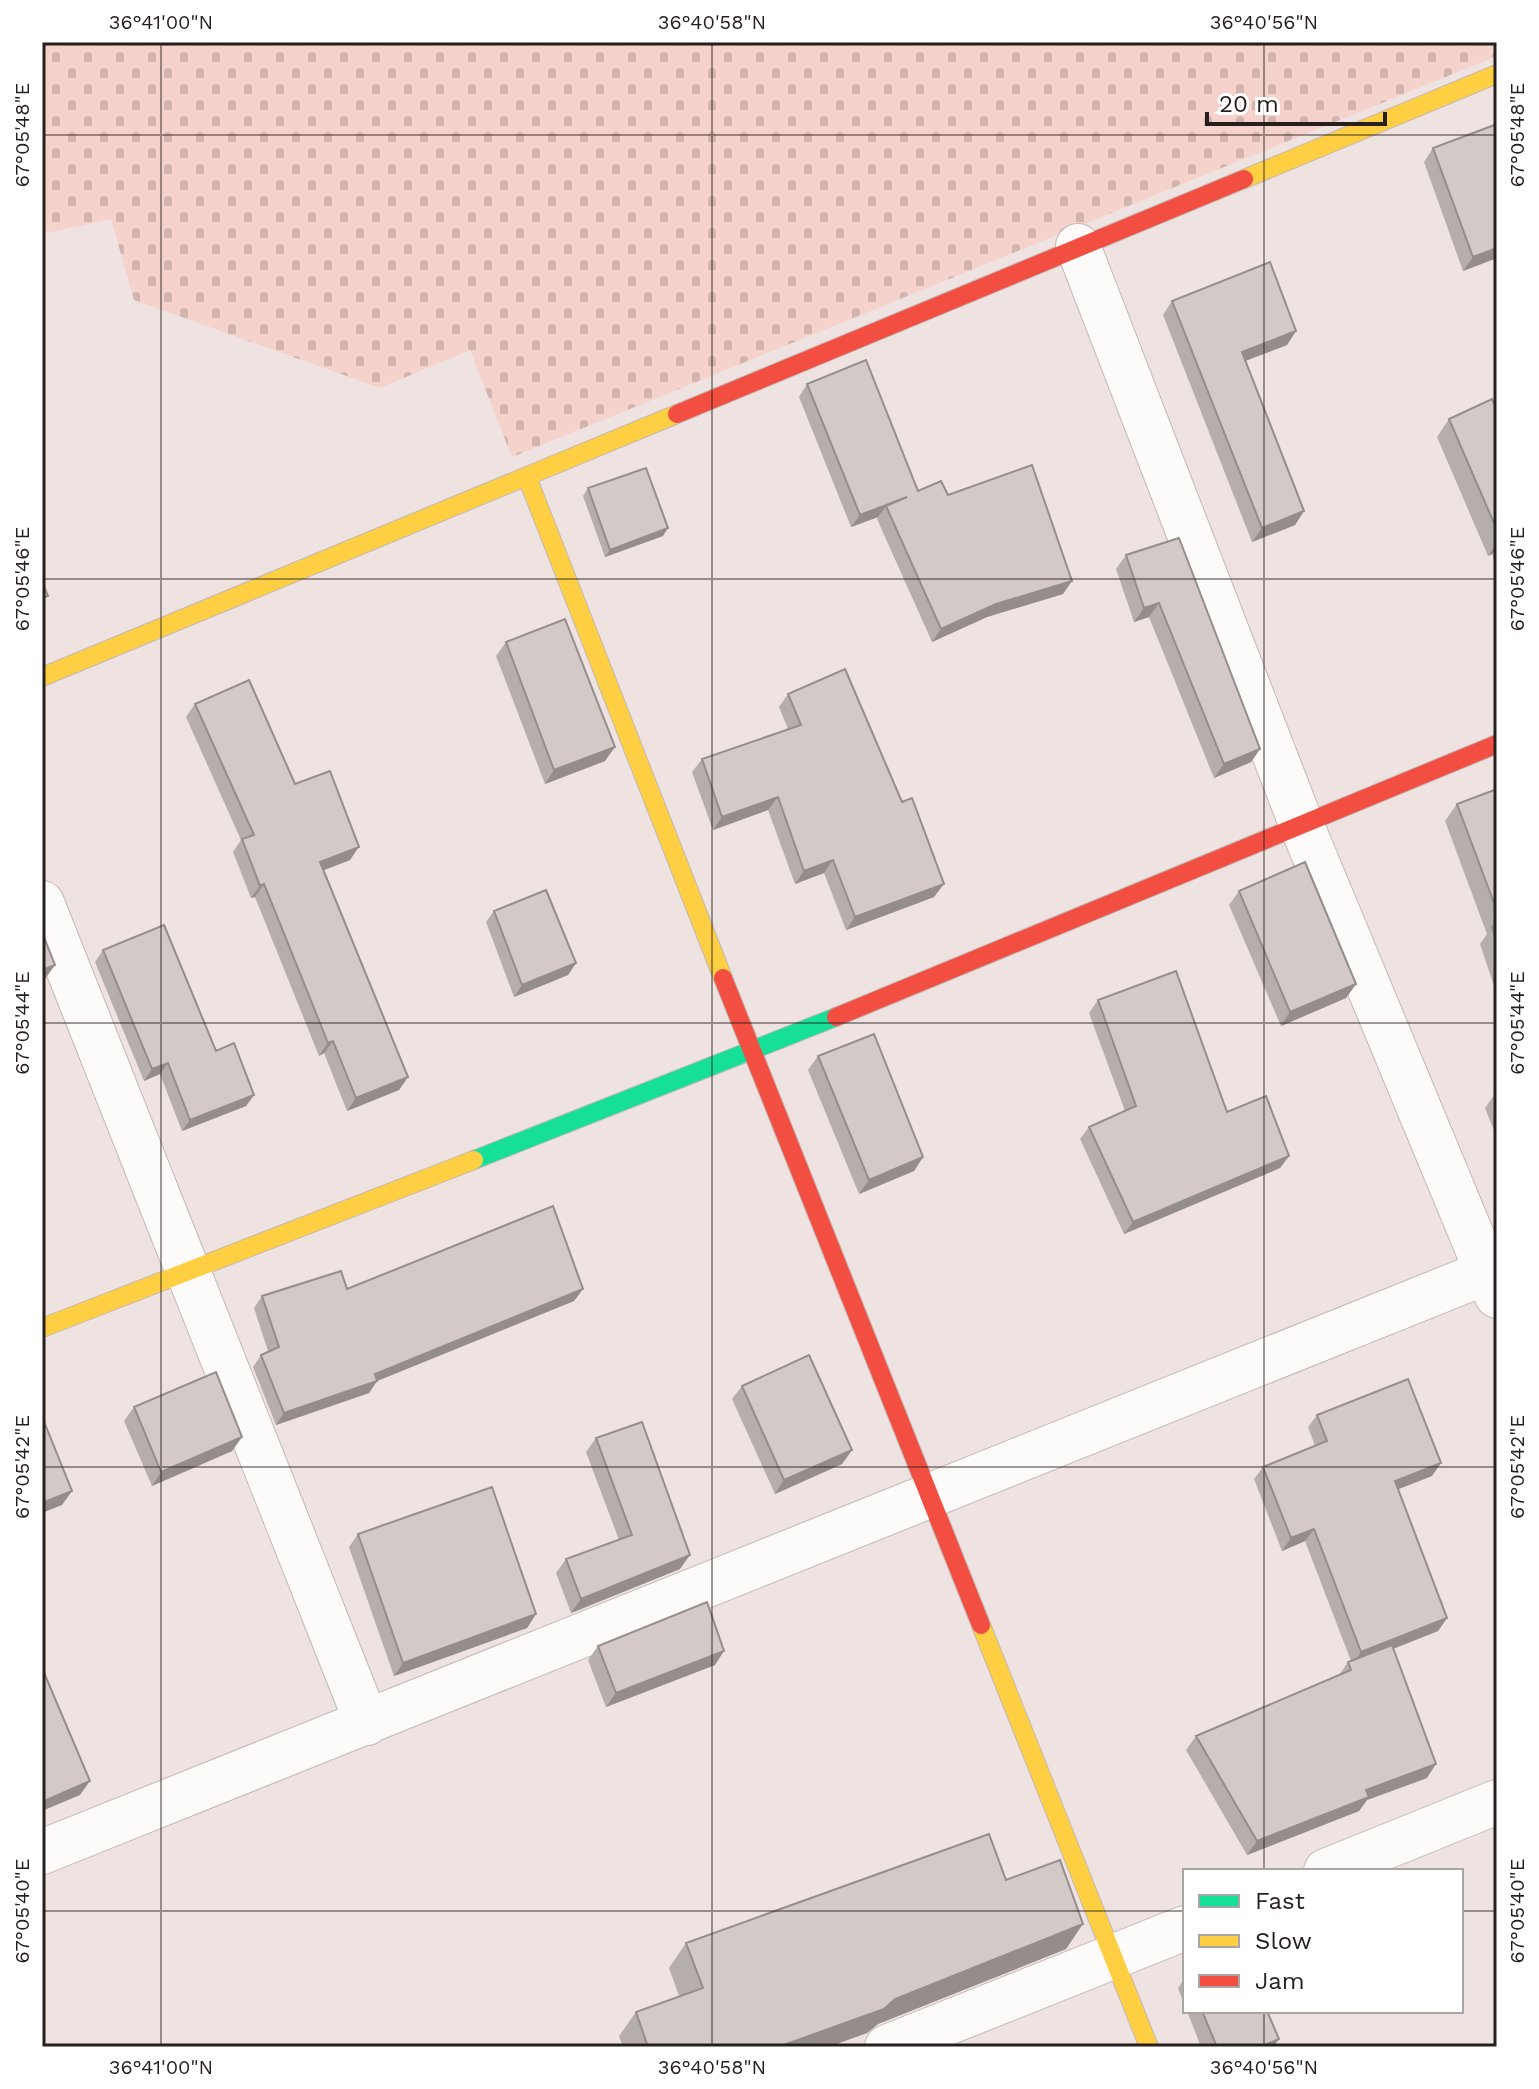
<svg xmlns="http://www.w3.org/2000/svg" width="1539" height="2089" font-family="'Work Sans',sans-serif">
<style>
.cemetery{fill:url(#cemetery-stones)}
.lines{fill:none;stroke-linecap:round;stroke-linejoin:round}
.street-casing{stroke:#c1b8b6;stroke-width:46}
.fast-casing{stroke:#c1b8b6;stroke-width:20}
.slow-casing{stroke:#c1b8b6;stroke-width:20}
.jam-casing{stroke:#c1b8b6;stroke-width:20}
.street{stroke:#fdfbfa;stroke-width:44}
.fast{stroke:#16e098;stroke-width:18}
.slow{stroke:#ffcf43;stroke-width:18}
.jam{stroke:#f24e42;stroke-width:18}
.wall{fill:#b5aeac}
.shaded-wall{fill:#948d8c}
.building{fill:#d3cac8;stroke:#948d8c;stroke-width:2}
.ticks{fill:none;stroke:#271f1d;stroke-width:2;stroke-opacity:0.45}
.neatline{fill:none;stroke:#271f1d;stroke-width:3}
.ticks-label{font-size:20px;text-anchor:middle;fill:#271f1d}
</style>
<defs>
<pattern id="cemetery-stones" width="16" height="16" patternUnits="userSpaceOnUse" patternTransform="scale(2)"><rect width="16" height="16" fill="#f6d2cc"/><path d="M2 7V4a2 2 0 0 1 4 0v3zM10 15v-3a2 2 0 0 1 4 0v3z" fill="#d3b4af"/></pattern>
</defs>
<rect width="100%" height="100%" fill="#efe3e1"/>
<path class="cemetery" d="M42 42H1497V56L512 457 470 350 380 388 134 300 111 219 42 234Z"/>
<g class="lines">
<g class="street-casing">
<path id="street" d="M1078 246 1302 826 1497 1296
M42 903 367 1723
M42 1852 1497 1268
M1326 1871 1497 1802
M887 2047 1185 1928"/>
</g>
<g class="fast-casing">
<path id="fast" d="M474 1160 836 1017"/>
</g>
<g class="slow-casing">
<path id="slow" d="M1244 179 1497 74
M527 477 723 978
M42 677 677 414
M42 1328 474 1160
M981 1625 1149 2047"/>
</g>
<g class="jam-casing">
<path id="jam" d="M677 414 1244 179
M723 978 981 1625
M836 1017 1497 744"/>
</g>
<use href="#street" class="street"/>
<use href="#fast" class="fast"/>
<use href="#slow" class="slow"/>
<use href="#jam" class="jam"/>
</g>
<path class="wall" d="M1433 148 1497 258 1463 271 1424 162Z
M1172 301 1296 331 1287 345 1245 361 1304 511 1295 525 1252 542 1163 315Z
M807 384 918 491 948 495 1063 594 987 617 932 642 877 519 878 517 851 527 799 397Z
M1497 405V567L1492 554 1488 556 1437 437 1449 419Z
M588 488 663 536 605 557 583 496Z
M1126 555 1260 749 1251 762 1214 778 1149 617 1134 622 1116 569Z
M506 642 605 761 545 784 496 656Z
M788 694 934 897 846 930 824 873 795 884 768 810 713 830 692 772 702 759 788 729 779 707Z
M195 704 295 784 350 860 324 870 408 1077 399 1090 347 1111 324 1053 319 1056 255 897 251 898 233 852 241 840 186 717Z
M1497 789V995L1480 944 1487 934 1445 821 1457 804Z
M1239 891 1356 984 1346 998 1281 1026 1229 905Z
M494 911 576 963 568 975 514 997 486 922Z
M103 950 216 1051 254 1095 246 1106 182 1131 160 1074 144 1081 95 962Z
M1098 1000 1227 1112 1289 1156 1280 1168 1124 1234 1080 1139 1089 1127 1125 1111 1089 1013Z
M818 1056 923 1157 914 1171 859 1194 808 1070Z
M1497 1091V1138L1485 1108Z
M347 1289H583L574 1301 377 1381 369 1393 276 1425 253 1367 261 1355 268 1351 254 1308 262 1296Z
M742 1386 852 1450 842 1464 775 1494 732 1399Z
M134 1407 242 1437 232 1451 152 1486 124 1421Z
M1317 1415 1432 1476 1398 1489 1447 1618 1438 1631 1393 1649 1427 1778 1367 1800 1359 1811 1247 1855 1186 1750 1196 1736 1339 1675 1348 1662 1351 1661 1305 1541 1282 1551 1254 1479 1263 1467 1315 1446 1308 1427Z
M596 1438 680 1569 571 1613 556 1573 566 1559 619 1540 586 1452Z
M358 1534 536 1614 527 1628 394 1676 349 1547Z
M598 1646 715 1665 606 1707 588 1660Z
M1006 1880 1066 1949 878 2024 867 2033 828 2047H623L619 2036 636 2012 679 1996 669 1968 686 1943Z
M1185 1978V2007L1178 1988Z
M1187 2011H1267L1279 2039 1273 2047H1201Z"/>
<path class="shaded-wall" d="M1497 248V258L1463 271 1473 257Z
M1296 331 1287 345 1232 366 1242 352Z
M907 497 886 506 878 517 851 527 860 515Z
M1304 511 1295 525 1252 542 1262 528Z
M668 528 663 536 605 557 610 550Z
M1497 543V547L1492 554 1488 556Z
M1072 581 1063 594 987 617 932 642 941 629 996 604Z
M1159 603 1149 617 1134 622 1144 608Z
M615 747 605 761 545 784 554 770Z
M1260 749 1251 762 1214 778 1224 764Z
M778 797 768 810 713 830 722 817Z
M359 847 350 860 311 875 320 862Z
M833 860 824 873 795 884 804 871Z
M264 884 255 897 251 898 260 886Z
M944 884 934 897 846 930 855 917Z
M576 963 568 975 514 997 522 985Z
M55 965 45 979 42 980V970Z
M1356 984 1346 998 1281 1026 1290 1012Z
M333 1041 324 1053 319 1056 328 1043Z
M168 1063 160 1074 144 1081 152 1069Z
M408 1077 399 1090 347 1111 356 1098Z
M254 1095 246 1106 182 1131 190 1120Z
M1289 1156 1280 1168 1124 1234 1133 1222Z
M923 1157 914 1171 859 1194 869 1180Z
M583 1289 574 1301 377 1381 369 1393 276 1425 284 1413 375 1374Z
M242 1437 232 1451 152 1486 161 1472Z
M852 1450 842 1464 775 1494 784 1480Z
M1441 1463 1432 1476 1386 1494 1395 1481Z
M72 1491 62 1505 42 1513V1503Z
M1314 1529 1305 1541 1282 1551 1291 1538Z
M690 1555 680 1569 571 1613 581 1599Z
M536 1614 527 1628 394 1676 403 1663Z
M1447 1618 1438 1631 1352 1665 1361 1652Z
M724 1651 715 1665 606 1707 616 1693Z
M1436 1764 1427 1778 1367 1800 1359 1811 1247 1855 1257 1841 1366 1790Z
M90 1781 80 1795 42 1811V1802Z
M1083 1924 1066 1949 878 2024 867 2033 828 2047H778Z
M1279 2039 1273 2047H1260Z"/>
<path class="building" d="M1497 124V248L1473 257 1433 148Z
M1270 262 1296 331 1242 352 1304 511 1262 528 1172 301Z
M866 360 918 491 941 481 948 495 1032 465 1072 581 996 604 941 629 886 506 907 497 860 515 807 384Z
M1492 399 1495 406 1497 405V530L1449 419Z
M646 468 668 528 610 550 588 488Z
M1179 538 1260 749 1224 764 1159 603 1144 608 1126 555Z
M42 582 48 596 42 598Z
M565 619 615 747 554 770 506 642Z
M845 669 902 802 912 798 944 884 855 917 833 860 804 871 778 797 722 817 702 759 801 725 788 694Z
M249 680 295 784 330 771 359 847 320 862 408 1077 356 1098 333 1041 328 1043 264 884 260 886 242 839 254 835 195 704Z
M1497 789V911L1457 804Z
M1305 862 1356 984 1290 1012 1239 891Z
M546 890 576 963 522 985 494 911Z
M164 925 216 1051 234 1043 254 1095 190 1120 168 1063 152 1069 103 950Z
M1497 925V942L1492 927Z
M42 932 55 965 42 970Z
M1176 971 1227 1112 1266 1096 1289 1156 1133 1222 1089 1127 1136 1106 1098 1000Z
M874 1034 923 1157 869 1180 818 1056Z
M553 1206 583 1289 375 1374 377 1381 284 1413 261 1355 279 1347 262 1296 341 1271 347 1289Z
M809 1355 852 1450 784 1480 742 1386Z
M216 1372 242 1437 161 1472 134 1407Z
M1408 1379 1441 1463 1395 1481 1447 1618 1361 1652 1314 1529 1291 1538 1263 1467 1327 1441 1317 1415Z
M43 1419 72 1491 42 1503V1420Z
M642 1422 690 1555 581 1599 566 1559 632 1535 596 1438Z
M492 1487 536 1614 403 1663 358 1534Z
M707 1602 724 1651 616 1693 598 1646Z
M1392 1645 1436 1764 1366 1790 1369 1797 1257 1841 1196 1736 1351 1670 1348 1662Z
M42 1668 90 1781 42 1802Z
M989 1834 1006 1880 1060 1860 1083 1924 895 1999 884 2009 778 2047H648L636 2012 703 1988 686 1943Z
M1202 2011H1267L1279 2039 1260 2047H1217Z"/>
<path class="ticks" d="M161 42V2047M712 42V2047M1264 42V1871M42 135H1497M42 579H1497M42 1023H1497M42 1467H1497M42 1911H1185M1461 1911H1497M1264 2011V2047"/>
<rect width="1539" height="2089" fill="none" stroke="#ffffff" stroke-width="88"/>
<rect x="1183" y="1869" width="280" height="144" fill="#ffffff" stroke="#a9a5a5" stroke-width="2"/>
<rect x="1199" y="1895" width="40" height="12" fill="#16e098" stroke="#a9a5a5" stroke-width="2"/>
<text x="1255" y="1909" font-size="24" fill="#271f1d">Fast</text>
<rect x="1199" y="1935" width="40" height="12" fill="#ffcf43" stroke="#a9a5a5" stroke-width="2"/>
<text x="1255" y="1949" font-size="24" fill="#271f1d">Slow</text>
<rect x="1199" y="1975" width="40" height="12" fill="#f24e42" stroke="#a9a5a5" stroke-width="2"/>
<text x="1255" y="1989" font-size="24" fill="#271f1d">Jam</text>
<path d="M1207 112v12h178v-12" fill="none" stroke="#271f1d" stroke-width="4"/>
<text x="1219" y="112" font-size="24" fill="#271f1d" stroke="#ffffff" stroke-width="6" paint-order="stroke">20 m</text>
<rect x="44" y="44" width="1451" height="2001" class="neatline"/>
<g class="ticks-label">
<text x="161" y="29">36°41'00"N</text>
<text x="712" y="29">36°40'58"N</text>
<text x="1264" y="29">36°40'56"N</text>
<text transform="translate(1517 135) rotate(-90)" y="7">67°05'48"E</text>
<text transform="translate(22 135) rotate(-90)" y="7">67°05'48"E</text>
<text transform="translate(1517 579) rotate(-90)" y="7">67°05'46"E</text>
<text transform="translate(22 579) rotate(-90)" y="7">67°05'46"E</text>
<text transform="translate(1517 1023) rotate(-90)" y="7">67°05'44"E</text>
<text transform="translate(22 1023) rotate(-90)" y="7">67°05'44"E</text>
<text transform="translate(1517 1467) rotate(-90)" y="7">67°05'42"E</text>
<text transform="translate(22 1467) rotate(-90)" y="7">67°05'42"E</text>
<text transform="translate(1517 1911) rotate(-90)" y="7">67°05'40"E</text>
<text transform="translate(22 1911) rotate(-90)" y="7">67°05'40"E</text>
<text x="161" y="2074">36°41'00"N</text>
<text x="712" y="2074">36°40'58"N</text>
<text x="1264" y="2074">36°40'56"N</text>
</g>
</svg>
